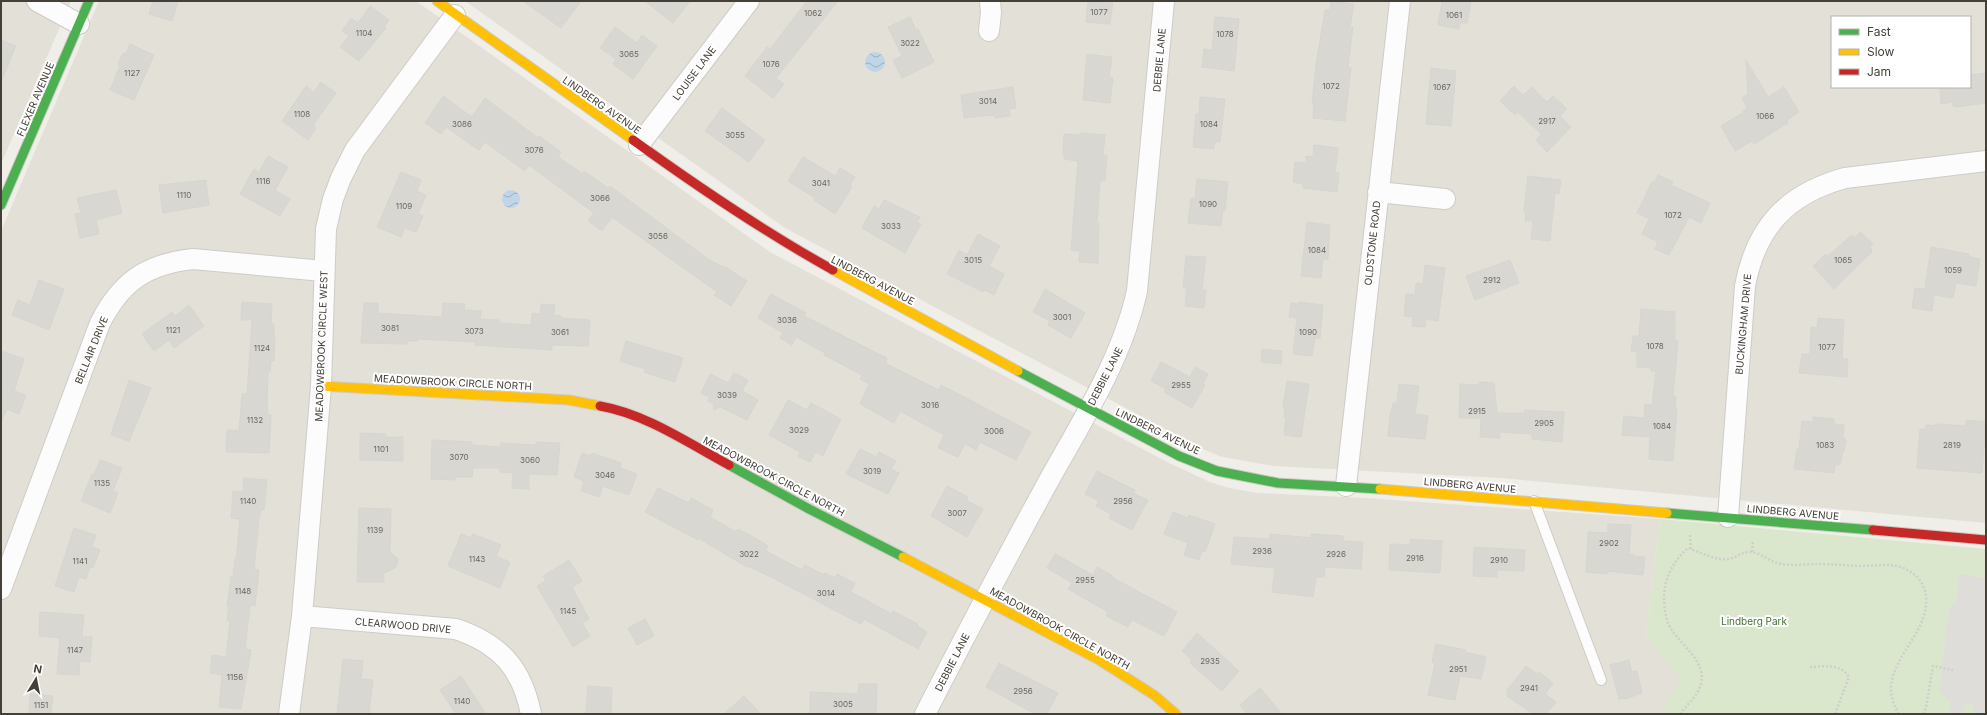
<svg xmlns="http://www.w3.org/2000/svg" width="1987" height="715" font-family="Inter,sans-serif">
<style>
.residential{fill:#e3e0d8;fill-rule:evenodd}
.park{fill:#dbe7cc}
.parking{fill:#deddda}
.water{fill:url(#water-waves)}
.building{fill:#d9d7d2;stroke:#d7d5cf}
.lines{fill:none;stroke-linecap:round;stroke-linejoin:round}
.lane-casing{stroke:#cdccc7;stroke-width:12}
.street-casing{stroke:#cdccc7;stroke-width:22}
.fast-casing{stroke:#cdcbc1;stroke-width:11}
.slow-casing{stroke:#cdcbc1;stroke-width:11}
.jam-casing{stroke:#cdcbc1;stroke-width:11}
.path{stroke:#d0cecb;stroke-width:2.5;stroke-dasharray:2 2;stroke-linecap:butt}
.lane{stroke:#fdfcfc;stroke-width:10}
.street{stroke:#fdfcfc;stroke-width:20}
.fast{stroke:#4caf50;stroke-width:9}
.slow{stroke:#ffc107;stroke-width:9}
.jam{stroke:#c62828;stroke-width:9}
.labels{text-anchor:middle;stroke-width:4;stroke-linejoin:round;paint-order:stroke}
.number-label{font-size:8px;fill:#6a665e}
.street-label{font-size:10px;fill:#443f37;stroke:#fff}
.park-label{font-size:10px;fill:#466e31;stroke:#fff}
</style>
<defs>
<pattern id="water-waves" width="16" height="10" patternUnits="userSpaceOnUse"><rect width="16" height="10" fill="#bfd6e8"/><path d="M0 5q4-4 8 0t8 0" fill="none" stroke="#9dafbd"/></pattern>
</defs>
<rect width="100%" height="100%" fill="#efeee9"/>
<path class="residential" d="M1 1H71L1 164Z
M99 1H416L770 252 1171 464 1210 482 1229 488 1258 493 1365 498 1660 519 1646 637 1681 679 1662 714H1V231Z
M465 1H1986V523L1501 478 1274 466 1222 457 1207 451 785 228ZM1832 17H1970V87H1832Z"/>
<path class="park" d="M1660 519 1986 549V714H1662L1681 679 1646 637Z"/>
<path class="parking" d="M1959 574 1986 578V714H1973L1974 705 1965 704 1963 714H1949L1951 702 1939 691 1949 609 1956 603Z"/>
<path class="water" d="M865 62a10 10 0 1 1 20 0a10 10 0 1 1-20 0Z
M502 199a9 9 0 1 1 18 0a9 9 0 1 1-18 0Z"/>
<path class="building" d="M153 1H178L172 21 149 14Z
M523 1H581L561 28Z
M645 1H690L673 23Z
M807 1H838L776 78 784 84 773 98 745 76 767 47 770 49Z
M1088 1H1113L1110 24 1086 22Z
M1331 1 1354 4 1350 27H1353L1348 67 1351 68 1345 121 1313 118 1314 104H1312L1316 65 1325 10H1330Z
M1442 1H1471L1467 23H1460L1459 29 1438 25Z
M370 6 389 20 384 27 386 28 359 61 340 47 349 36 342 31 351 18 358 23Z
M910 17 916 30 918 29 934 62 902 78 893 60 902 56 888 27Z
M1215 17 1239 19 1234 71 1202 67 1204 49 1212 50Z
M615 27 637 43 642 35 657 46 633 79 613 64 616 59 600 48Z
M1 40 16 46 1 82Z
M130 44 154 55 134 100 110 90 120 66 118 64 123 53 126 54Z
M1087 54 1112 57 1109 77 1113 78 1110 103 1083 100Z
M1746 60 1768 97 1784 87 1799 112 1787 120 1788 123 1754 144 1752 141 1735 151 1721 126 1744 112 1743 111 1747 108 1742 98 1748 94Z
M1431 68 1456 71 1451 126 1426 124Z
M1986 73V103L1956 107 1953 106 1952 102 1941 104 1940 87H1970V75Z
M321 82 336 93 316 121 313 126 316 128 308 140 282 121 306 86 314 92Z
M1514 86 1523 95 1532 87 1547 102 1553 96 1567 109 1560 116 1571 127 1547 152 1536 140 1541 134 1518 112 1515 115 1500 101Z
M1013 87 1016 108 1009 109 1010 116 995 118 994 115 964 118 961 95Z
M443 96 472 117 485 98 538 138 539 136 561 152 558 157 583 174 584 171 608 188 610 186 708 259 723 267 724 266 747 281 731 306 714 295 717 292 612 217 602 231 588 221 594 213 529 165 525 171 485 142 479 150 446 127 441 134 425 123Z
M1200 97 1225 99 1220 142 1215 141 1214 149 1193 147 1196 114H1199Z
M722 108 765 140 749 162 705 131Z
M1080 133 1105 135 1103 155 1107 156 1105 181H1100L1097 223H1099L1098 263 1079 262 1080 251 1071 250 1078 161 1064 159 1065 155H1063L1064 134 1080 135Z
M1314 145 1338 148 1335 173H1339L1337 192 1303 188V184L1293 182 1295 162 1306 163V156L1313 157Z
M268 156 288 167 275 190 290 199 280 216 240 194 254 169 259 172Z
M803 157 835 176 840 168 855 177 850 185 852 187 835 214 814 200 815 198 788 181Z
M401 172 421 180 417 191 426 195 418 214 423 216 416 232 405 228 401 237 377 227Z
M1658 175 1673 182 1671 185 1710 203 1701 223 1689 217 1669 255 1655 249 1658 242 1642 234 1649 219 1637 213 1652 182 1654 183Z
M1528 176 1561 180 1559 194 1555 193 1550 241 1531 239 1533 221H1525L1526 212H1524Z
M1197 179 1228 182 1225 211 1223 210 1221 226 1188 223 1191 198H1195Z
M206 180 209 205 163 213 159 185Z
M116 190 122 213 96 220 99 234 80 238 75 214 81 213 77 198Z
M884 200 920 217 917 222 921 224 905 253 862 228 874 206 879 209Z
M1307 222 1330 225 1328 259H1323L1321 278 1301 276Z
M1861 232 1873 244 1870 246 1872 252 1834 289 1813 266 1826 254 1828 256 1852 235 1854 238Z
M978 234 1000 246 989 266 1004 274 994 295 985 290 983 292 947 274 959 250 967 255Z
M1931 247 1969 254V257L1980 259 1976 286 1956 283 1953 298 1934 295 1932 311 1912 308 1915 288 1925 289Z
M1186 256 1206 257 1202 290H1206L1204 308 1185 306 1187 288H1183Z
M1510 260 1519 283 1475 300 1466 276Z
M1425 265 1445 268 1438 321 1426 319 1425 327 1412 326 1413 317 1404 316 1406 294 1415 295 1416 283 1423 284Z
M39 280 64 289 49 330 12 315 18 300 30 305Z
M1045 289 1085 313 1071 338 1048 325 1050 321 1033 312Z
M771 294 806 313 804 316 887 358 885 363 939 390 941 385 1031 432 1016 460 980 442 976 450 965 444 958 457 938 448 944 435 900 411 894 423 860 404 869 384 860 379 862 375 824 355 825 353 796 337 792 345 780 338 783 333 758 318Z
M242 302 272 304 271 324H274V335H275L274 361H271L270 372H268L267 404 268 415H271L269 453 226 452 227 430 239 431 242 394H247L252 320H241Z
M1299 302 1323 305 1320 338H1315L1312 356 1293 354 1297 318 1289 317 1291 303 1299 304Z
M364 303H378V313L442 317 443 303 465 304 464 310 481 311 480 319 499 320V323L531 325 532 313 540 314 541 304 555 305 554 315 561 316V318L590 320 588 346 552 345V350L475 345V342L417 339V341H407V344L361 343Z
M189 305 204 326 174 348 169 340 154 351 142 334 172 312 175 316Z
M1641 309 1675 312V341H1678L1673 396H1676L1675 408H1677L1673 461 1649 459 1650 437 1622 435 1624 416 1644 418 1645 404 1652 405 1656 371H1651V368L1637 367V352L1631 351 1633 336H1639Z
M1818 318 1844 320 1842 359H1848L1847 377 1799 373 1802 354H1810L1811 327 1817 328Z
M626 341 683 358 675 382 644 372 645 369 620 361Z
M1262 349 1282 351 1281 364 1261 362Z
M1 351 24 359 14 391 26 395 19 414 7 409 2 420Z
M1161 362 1190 377 1195 367 1208 374 1203 384 1205 385 1192 408 1164 392 1166 389 1151 381Z
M734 373 748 380 742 391 758 400 747 420 720 407 714 410 713 404 708 401 710 397 701 393 710 374 728 383Z
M129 380 151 388 129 441 111 435Z
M1287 381 1309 384 1301 437 1284 435 1286 417H1284L1285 408 1283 407Z
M1480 382 1494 383 1497 413H1525V410L1564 412 1562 442 1532 439V434L1500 432V438L1480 437 1481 418H1459L1460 384 1479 385Z
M1399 384 1419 386 1415 414 1428 416 1425 439 1388 436 1390 416 1393 403H1397Z
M788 400 807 410 811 403 841 419 823 456 816 452 810 462 798 456 800 452 769 435Z
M1813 417 1834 419V424L1844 425 1843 437 1846 440 1844 451 1842 454 1840 465H1835L1834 473 1794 469 1797 449H1799L1802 421 1813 422Z
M1966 420 1986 422 1982 473 1917 468 1920 429H1926V425L1935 426V424L1966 426Z
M360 433 386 434V437H403V461L360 460Z
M432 440 472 442V445L501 447V443L536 445V442L560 443 557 475 529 474V489L512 488 513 473 500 472V468H473L472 477H455V480L431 479Z
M860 449 876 457 879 452 896 461 891 469 899 473 888 494 846 474Z
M582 453 591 456 592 453 621 463 620 468 637 474 629 495 603 486 599 497 581 491 584 481 574 477Z
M100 460 122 468 113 491 118 493 110 513 81 501 92 474 94 475Z
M1097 471 1135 490 1133 493 1148 500 1132 530 1109 518 1111 514 1096 506 1099 501 1085 494Z
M244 478 267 480 264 510H261L259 520 254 569 259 570 255 606 250 605 245 649 251 650 241 709 219 707 222 675 210 673 212 655 226 657 230 621H227L229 606H227L231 576 233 577 235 559H236L240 519 231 518 233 491 243 492Z
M947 486 968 497 966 500 983 509 967 537 931 516Z
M658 488 689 503 691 498 713 510 710 517 736 532 738 529 757 539 768 546 766 551 802 570 805 565 824 575 825 573 835 578 837 574 855 583 851 592 892 614 893 611 918 624 917 626 927 632 918 649 864 619 861 624 773 578 748 566 747 567 698 538V540L645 512Z
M359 508 391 509 390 552 398 559V563L395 568 384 573V582H357Z
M1173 512 1188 518 1189 515 1215 524 1205 552 1202 551 1199 560 1184 555 1188 543 1164 534Z
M1608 524 1631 525 1629 554H1633V556L1645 557 1643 575 1607 571V574L1586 572 1588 532 1608 533Z
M74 528 96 535 92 547 100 550 93 568 90 567 86 579 79 577 74 592 55 586Z
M461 534 471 538 473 534 501 545 496 556 510 562 500 588 448 566Z
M1270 534 1311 538V534L1343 536V541L1363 542 1361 569 1325 567 1324 577H1316L1313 597 1272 592 1275 568 1231 564 1234 537 1269 539Z
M1410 539 1442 541 1440 573 1389 570 1390 544 1410 545Z
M1474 547 1525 550 1524 571 1497 570V577L1473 576Z
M1055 554 1093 575 1097 567 1113 576V578L1177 612 1164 636 1132 620 1128 627 1106 616 1108 612 1068 589 1072 583 1047 568Z
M569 560 582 581 572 587 589 619 582 623 590 636 573 647 537 586 546 581 543 576Z
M40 612 84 615 82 637H92L90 662 80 661 79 675 57 674 60 638 39 636Z
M645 619 654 636 637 645 628 628Z
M1197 633 1239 671 1222 691 1190 663 1192 660 1182 651Z
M1436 644 1466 650 1465 652 1486 657 1481 679 1460 676 1455 700 1428 695 1435 663 1432 662Z
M343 659 363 661 361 679 373 680 369 714H337Z
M1629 660 1631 670 1633 672 1637 671 1642 693 1625 699 1624 698 1619 699 1610 665Z
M999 663 1058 693 1047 714H1035L986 687Z
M1526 666 1537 674 1539 672 1553 683 1545 694 1556 702 1546 714H1533L1507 696V690Z
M461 676 486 714H456L440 690Z
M859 684H877L876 714H810V692L858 694Z
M588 686 612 688 611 714H586Z
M1260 688 1282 714H1247L1240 705Z
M30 694 53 696 51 714H29Z
M744 696 761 714H724Z"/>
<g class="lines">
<g class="lane-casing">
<path id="lane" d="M1534 501 1601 680"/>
</g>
<g class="street-casing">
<path id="street" d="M37 1 79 24
M989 31 991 13 990 1
M639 145 749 1
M1378 192 1445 199
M1346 486 1400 1
M1728 517 1745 286C1756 227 1787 194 1845 178L1986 161
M1 589 100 323C121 282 146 264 193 259L323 271
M302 616 456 629C500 644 522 668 531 714
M289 714 302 616 321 386 326 229 333 199 341 178 355 150 455 15
M925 714C965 636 1006 559 1048 482 1082 421 1122 359 1137 291L1164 1"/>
</g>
<g class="fast-casing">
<path id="fast" d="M1 205 89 1
M1018 371 1179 456 1217 471 1278 483 1380 489
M729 465 809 509 903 557
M1667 513 1873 530"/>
</g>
<g class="slow-casing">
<path id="slow" d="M437 1 633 140
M833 270 1018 371
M321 386 569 400 600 406
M1380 489 1667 513
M903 557 1099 660 1154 695 1176 714"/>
</g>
<g class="jam-casing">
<path id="jam" d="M633 140C698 187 763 231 833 270
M600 406C646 414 688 443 729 465
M1873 530 1986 540"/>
</g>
<path class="path" d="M1690 535 1691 549
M1752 552 1753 540
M1810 667C1825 666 1841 664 1849 677L1835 714
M1680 714C1686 706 1697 696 1700 687 1710 661 1676 643 1668 623 1664 611 1663 600 1665 587 1668 571 1676 559 1688 548 1700 552 1716 561 1728 559 1737 558 1742 551 1751 552 1762 553 1771 563 1782 564 1794 566 1807 564 1818 564 1834 564 1849 566 1864 566 1876 566 1888 563 1900 567 1914 571 1925 582 1926 597 1930 640 1870 668 1899 714
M1923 714 1926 708 1933 666 1953 670"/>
<use href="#lane" class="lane"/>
<use href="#street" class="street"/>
<use href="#fast" class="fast"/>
<use href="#slow" class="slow"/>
<use href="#jam" class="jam"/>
</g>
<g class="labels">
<g class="number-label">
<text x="1099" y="15">1077</text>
<text x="813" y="16">1062</text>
<text x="1454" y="18">1061</text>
<text x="364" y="36">1104</text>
<text x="1225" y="37">1078</text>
<text x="910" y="46">3022</text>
<text x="629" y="57">3065</text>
<text x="771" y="67">1076</text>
<text x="132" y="76">1127</text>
<text x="1331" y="89">1072</text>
<text x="1442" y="90">1067</text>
<text x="988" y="104">3014</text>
<text x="302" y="117">1108</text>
<text x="1765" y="119">1066</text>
<text x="1547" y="124">2917</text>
<text x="462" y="127">3086</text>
<text x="1209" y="127">1084</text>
<text x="735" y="138">3055</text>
<text x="534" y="153">3076</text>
<text x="263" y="184">1116</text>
<text x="821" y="186">3041</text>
<text x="184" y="198">1110</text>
<text x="600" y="201">3066</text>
<text x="1208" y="207">1090</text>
<text x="404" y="209">1109</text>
<text x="1673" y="218">1072</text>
<text x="891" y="229">3033</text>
<text x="658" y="239">3056</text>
<text x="1317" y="253">1084</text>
<text x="973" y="263">3015</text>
<text x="1843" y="263">1065</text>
<text x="1953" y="273">1059</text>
<text x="1492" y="283">2912</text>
<text x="1062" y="320">3001</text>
<text x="787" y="323">3036</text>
<text x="390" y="331">3081</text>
<text x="173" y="333">1121</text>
<text x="474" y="334">3073</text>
<text x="560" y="335">3061</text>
<text x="1308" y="335">1090</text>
<text x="1655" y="349">1078</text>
<text x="1827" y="350">1077</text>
<text x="262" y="351">1124</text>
<text x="1181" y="388">2955</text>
<text x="727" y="398">3039</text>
<text x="930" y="408">3016</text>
<text x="1477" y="414">2915</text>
<text x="255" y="423">1132</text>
<text x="1544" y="426">2905</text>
<text x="1662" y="429">1084</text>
<text x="799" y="433">3029</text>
<text x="994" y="434">3006</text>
<text x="1825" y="448">1083</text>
<text x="1952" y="448">2819</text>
<text x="381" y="452">1101</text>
<text x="459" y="460">3070</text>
<text x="530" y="463">3060</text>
<text x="872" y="474">3019</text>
<text x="605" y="478">3046</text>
<text x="102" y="486">1135</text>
<text x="248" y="504">1140</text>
<text x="1123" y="504">2956</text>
<text x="957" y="516">3007</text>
<text x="375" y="533">1139</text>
<text x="1609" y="546">2902</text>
<text x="1262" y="554">2936</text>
<text x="749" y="557">3022</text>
<text x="1336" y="557">2926</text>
<text x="1415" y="561">2916</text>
<text x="477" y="562">1143</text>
<text x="1499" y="563">2910</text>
<text x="80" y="564">1141</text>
<text x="1085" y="583">2955</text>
<text x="243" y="594">1148</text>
<text x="826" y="596">3014</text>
<text x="568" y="614">1145</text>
<text x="75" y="653">1147</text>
<text x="1210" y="664">2935</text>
<text x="1458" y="672">2951</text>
<text x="235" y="680">1156</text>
<text x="1529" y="691">2941</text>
<text x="1023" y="694">2956</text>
<text x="462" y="704">1140</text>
<text x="843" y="707">3005</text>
<text x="41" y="708">1151</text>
</g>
<g class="street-label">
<text transform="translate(1159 60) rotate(-85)" y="4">DEBBIE LANE</text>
<text transform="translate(694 73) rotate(-53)" y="4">LOUISE LANE</text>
<text transform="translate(35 99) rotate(-67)" y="4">FLEXER AVENUE</text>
<text transform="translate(602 105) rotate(35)" y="4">LINDBERG AVENUE</text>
<text transform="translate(1372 243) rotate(-84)" y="4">OLDSTONE ROAD</text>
<text transform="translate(873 280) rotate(28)" y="4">LINDBERG AVENUE</text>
<text transform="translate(1743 324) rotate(-85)" y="4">BUCKINGHAM DRIVE</text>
<text transform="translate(321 346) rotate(-88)" y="4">MEADOWBROOK CIRCLE WEST</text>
<text transform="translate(91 350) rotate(-68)" y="4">BELLAIR DRIVE</text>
<text transform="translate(1105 376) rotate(-63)" y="4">DEBBIE LANE</text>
<text transform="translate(453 382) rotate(3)" y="4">MEADOWBROOK CIRCLE NORTH</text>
<text transform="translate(1158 431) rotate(26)" y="4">LINDBERG AVENUE</text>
<text transform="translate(774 476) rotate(28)" y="4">MEADOWBROOK CIRCLE NORTH</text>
<text transform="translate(1470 485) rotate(5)" y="4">LINDBERG AVENUE</text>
<text transform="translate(1793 512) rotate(5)" y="4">LINDBERG AVENUE</text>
<text transform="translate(403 625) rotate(5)" y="4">CLEARWOOD DRIVE</text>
<text transform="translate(1060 628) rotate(29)" y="4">MEADOWBROOK CIRCLE NORTH</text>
<text transform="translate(952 662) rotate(-63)" y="4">DEBBIE LANE</text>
</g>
<g class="park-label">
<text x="1754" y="625">Lindberg Park</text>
</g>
</g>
<rect width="1987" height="715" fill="none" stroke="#443f37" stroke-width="4"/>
<rect x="1831" y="16" width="140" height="72" fill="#ffffff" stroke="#b4b2af"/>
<rect x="1839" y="29" width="20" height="6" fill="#4caf50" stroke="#b4b2af"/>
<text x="1867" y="36" font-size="12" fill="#443f37">Fast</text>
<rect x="1839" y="49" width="20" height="6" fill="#ffc107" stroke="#b4b2af"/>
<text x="1867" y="56" font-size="12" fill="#443f37">Slow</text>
<rect x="1839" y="69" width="20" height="6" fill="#c62828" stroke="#b4b2af"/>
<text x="1867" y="76" font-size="12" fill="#443f37">Jam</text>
<g transform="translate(36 679) rotate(10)" stroke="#ffffff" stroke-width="3" paint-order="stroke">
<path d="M0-3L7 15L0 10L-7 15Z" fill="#443f37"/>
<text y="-6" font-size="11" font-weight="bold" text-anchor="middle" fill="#443f37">N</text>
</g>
</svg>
